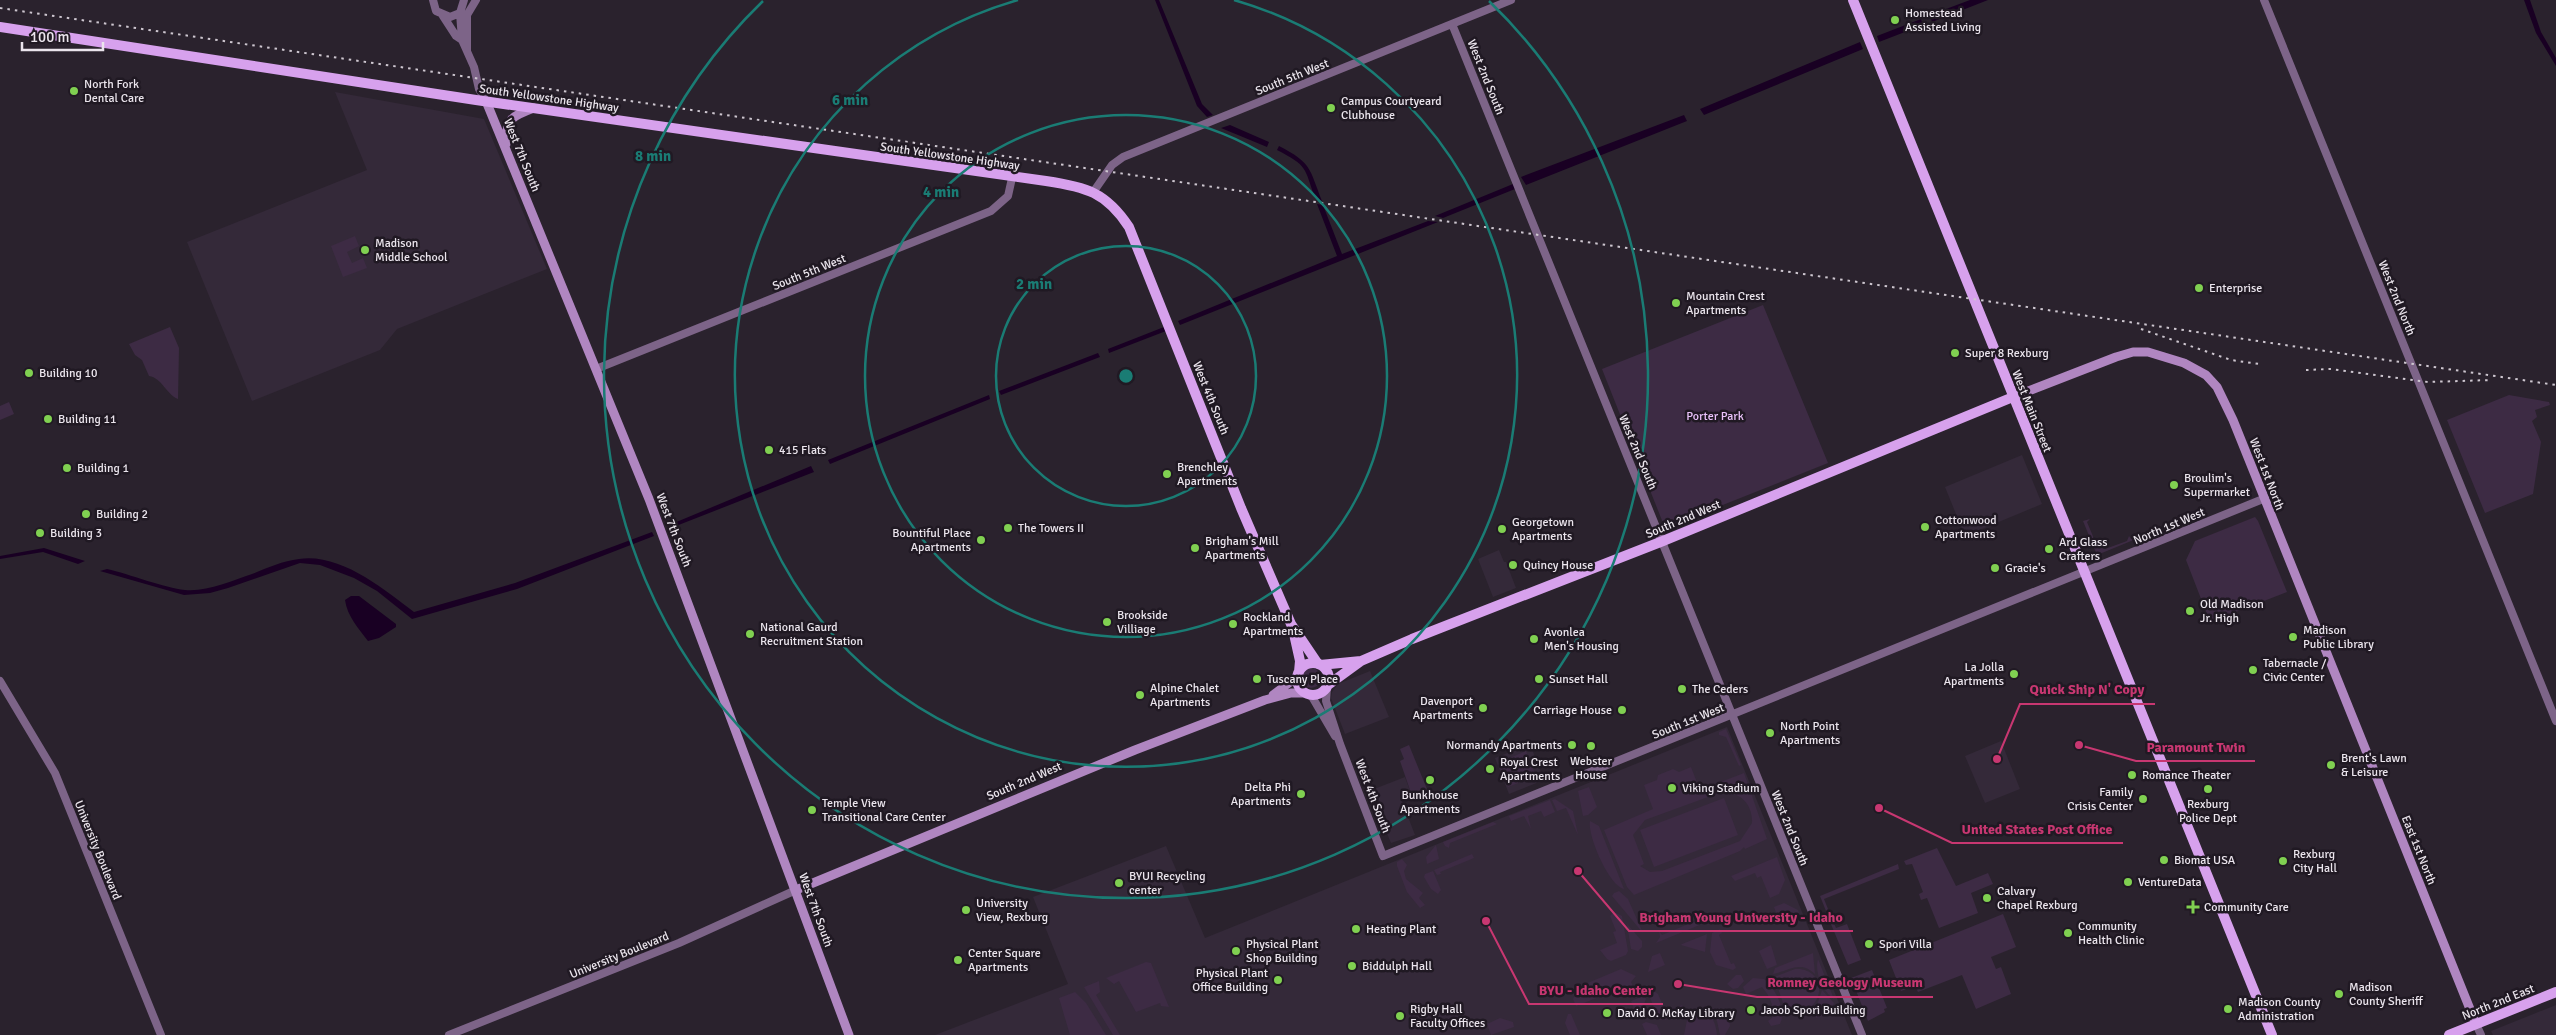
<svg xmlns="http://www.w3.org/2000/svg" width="2556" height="1035" font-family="Signika,sans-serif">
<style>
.built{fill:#342939}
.green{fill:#3d2b44;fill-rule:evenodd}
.water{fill:#190023}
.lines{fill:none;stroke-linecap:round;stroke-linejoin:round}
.tertiary{stroke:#7d6488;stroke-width:8}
.secondary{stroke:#b086c1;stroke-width:9}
.primary{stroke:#d7a1ed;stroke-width:10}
.rail{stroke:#cec7d0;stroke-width:2;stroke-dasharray:2.5 5;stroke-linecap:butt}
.ring{fill:none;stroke:#1a7c74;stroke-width:2.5}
.poi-dot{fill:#80d051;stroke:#201923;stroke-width:2}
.labels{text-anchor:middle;stroke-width:5;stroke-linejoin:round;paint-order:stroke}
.poi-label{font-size:12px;fill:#ebe5ed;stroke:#201923;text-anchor:start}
.street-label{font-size:12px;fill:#ebe5ed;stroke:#201923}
.park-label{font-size:12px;fill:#eac2fb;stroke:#201923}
.centre{fill:#1a7c74;stroke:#201923;stroke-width:2.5}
.ring-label{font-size:15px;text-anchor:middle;font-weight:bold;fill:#1a7c74;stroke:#201923;stroke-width:5;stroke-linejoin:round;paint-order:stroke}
.leader{fill:none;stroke:#c83771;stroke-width:2}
.callout-dot{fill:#c83771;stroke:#201923;stroke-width:2}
.callout-label{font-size:14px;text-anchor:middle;font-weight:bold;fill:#c83771;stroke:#201923;stroke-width:5;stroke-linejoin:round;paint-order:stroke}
</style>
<rect width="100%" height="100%" fill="#2a222d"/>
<path class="built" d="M335 92 484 119 547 269 397 329 380 350 252 401 187 242 367 170Z
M2022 455 2042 504 1965 536 1945 487Z
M1499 550 1504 562H1506L1516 588 1493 597 1478 559Z
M1370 671 1389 717 1345 734 1331 698 1332 692 1338 684Z
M1727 727 1852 1035H935L1068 984 1033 897 1166 846 1205 938Z
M2001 741 2020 789 1985 803 1965 756Z
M1530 744 1544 780 1509 794 1495 758Z
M1405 777 1412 796 1402 801 1415 835 1391 843 1369 791Z
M2556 1005V1035H2493L2491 1031Z"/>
<path class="green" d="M355 236 359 246 347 252 352 263 363 258 367 268 343 277 331 246Z
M1763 305 1828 463 1665 528 1602 369Z
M170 327 179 348 178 399C166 394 162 378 149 376L142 360 135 355 129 344Z
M2509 395 2549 402 2550 405 2535 410 2537 417 2532 421 2541 442 2533 494 2485 513 2447 420Z
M9 402 14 414 0 420V406Z
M2255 517 2258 521 2287 592 2210 622 2186 560 2195 541Z
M2090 519 2087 522 2097 546 2105 549 2127 541 2129 536 2131 539 2151 531V527L2153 532 2097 555 2083 521Z
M1301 678a10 10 0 1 1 20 0a10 10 0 1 1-20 0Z
M1726 729 1741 765 1739 766 1726 737 1719 735V732Z
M1409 745 1429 794 1422 796 1417 794 1412 796 1400 761 1404 759 1400 749Z
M1526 751 1536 776 1508 787 1498 763Z
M1691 767 1700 790 1744 773 1767 839 1745 849 1744 847 1740 851 1634 895 1627 887 1604 830 1653 809 1644 785 1657 780 1658 775 1673 769 1679 772ZM1719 793C1738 790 1753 803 1752 823L1740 841 1662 871 1650 872 1640 866 1644 864 1633 835 1645 820Z
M1589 787 1597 807 1588 815 1583 816 1578 791Z
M1724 798 1738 835 1654 867 1640 830Z
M1555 799 1573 811 1578 835 1566 808 1557 811 1552 800Z
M1550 800 1555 812 1544 817 1541 811 1528 816 1531 829 1524 816 1511 821 1509 816Z
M1590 821 1599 826 1624 889C1609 886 1587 835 1590 821Z
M1493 822 1497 824 1450 843 1449 848 1445 846 1443 842Z
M1436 845 1439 859 1427 864 1426 857Z
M1937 848 1956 886 1988 873 1993 884 1971 893 1978 913 1939 928 1927 898 1921 900 1919 894 1923 892 1912 864 1906 865 1904 861Z
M1472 854 1474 858 1440 872 1441 874 1437 875 1434 870Z
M1777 857 1785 880 1779 894 1770 898 1761 876 1757 878 1755 873 1735 881 1731 876Z
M1402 859 1407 865 1404 871 1406 879 1423 893 1419 898 1425 905 1420 908 1407 892 1397 866V862Z
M1898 864 1899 869 1824 899 1828 909 1826 911 1820 896Z
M1433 871 1441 890 1438 894 1431 889 1424 877 1425 874Z
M1619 891 1628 899 1643 933 1612 896 1614 893Z
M1784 903 1798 910 1800 916 1780 924 1774 907Z
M1614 912 1622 916 1628 951 1626 955 1611 961 1607 959 1600 950 1617 943 1613 932 1616 931 1610 916Z
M2003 914 2016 947 1991 957 1996 969 2001 967 2011 994 1976 1009 1962 975 1918 992 1915 986 1901 991 1889 960Z
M1828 917 1832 919 1836 928 1847 924 1861 960 1848 965Z
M1700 919 1702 924 1656 943 1660 937 1659 931 1662 935Z
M1627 924 1642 941V947L1638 951 1631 949Z
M1720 929 1722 933 1719 935 1731 964 1734 963 1736 968 1733 970 1716 965 1710 952 1712 933Z
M1707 934 1705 952 1681 945 1682 944Z
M1771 945 1777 965 1767 969 1759 951Z
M1660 953 1665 965 1648 972 1652 956Z
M1813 953 1815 974C1800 960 1789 971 1773 974L1775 968Z
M1818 959 1834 999C1823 992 1814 973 1818 959Z
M1146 962 1151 963 1169 1007 1161 1006 1160 1003 1136 1012 1119 981 1114 984 1106 978Z
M1621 969 1636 976 1631 982 1633 986 1626 989 1625 987 1576 1006 1573 999 1578 987Z
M1795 969C1817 967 1827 990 1812 1006L1793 1014 1783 1003 1774 977Z
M1872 970 1887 1008 1884 1009 1885 1012 1868 1021 1851 978Z
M1736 975H1741L1744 981 1738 988 1733 989 1727 984Z
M1753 978 1764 979C1775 988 1787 1010 1780 1024L1771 1026 1768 1021 1774 1016C1773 1005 1770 996 1762 987L1746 994 1743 987Z
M1099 981 1100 992 1096 995 1120 1035H1113L1084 987Z
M1641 986 1646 999 1638 1020 1631 1001 1643 996Z
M1822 990 1834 1003 1829 1014 1816 1018V1008Z
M1654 991 1658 994 1666 1012 1682 1005 1686 1011 1664 1020 1659 1019 1650 998Z
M1075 992 1086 1003 1106 1035H1070L1059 998Z
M1706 1008 1720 1009 1728 1014 1730 1026 1725 1035H1720L1717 1021Z
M1698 1010C1711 1010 1716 1023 1717 1035H1684L1687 1020Z
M1568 1014H1571L1580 1035H1570L1565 1023Z
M1500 1018 1513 1022 1514 1027 1491 1035 1487 1024Z
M1646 1022 1657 1025 1661 1035H1647L1642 1024Z"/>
<path class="water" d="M1155 0H1159L1202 104 1213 115 1207 117 1197 106Z
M1970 0H1988L1932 22 1930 15Z
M2524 0H2530L2541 32 2556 58V66L2536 33Z
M1921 19 1923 25 1879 42 1877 36Z
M1860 42 1863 49 1704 115 1700 109Z
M1684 115 1687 121 1526 185 1521 177Z
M1230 125 1269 142 1267 147 1221 128Z
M1279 146C1312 163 1309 168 1322 201L1315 198C1304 167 1308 166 1277 150Z
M1513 184 1515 189 1443 218 1435 216Z
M1317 204 1323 205 1342 254 1428 221 1438 222 1180 325 1178 321 1337 256Z
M1164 327 1166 331 1109 353 1108 349Z
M1098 353 1100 357 1001 395 999 391Z
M989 395 990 399 830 464 828 460Z
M811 466 814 472 676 526 674 523Z
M652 532 654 536 517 589 412 619 377 591 354 578 320 565 300 563 228 588 210 593 184 595 100 571 107 569C129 574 165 588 185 590 207 592 231 581 252 574 267 568 282 561 299 559 341 553 383 589 414 612L515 583Z
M44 548 85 561 78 564 43 552 0 559V556Z
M351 596H359L396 624V627L379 638 368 641C359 629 347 616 345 600Z"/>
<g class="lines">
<path class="tertiary" d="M433 0 436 11 450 17 460 13 464 0
M2264 0 2556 721
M460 13 462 40 474 67 479 89 486 101
M443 16 456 36 462 40
M1452 24 1862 1035
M467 50V15L476 0
M1094 191 1112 165 1123 157 1511 0
M596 369 991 211 1008 196 1012 178
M0 681 55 773 161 1035
M1327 687 1326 701 1340 744 1383 856 2263 499
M1311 695 1335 736
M2476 1024 2481 1035
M449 1035 679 943 796 890"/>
<path class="secondary" d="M486 101 649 499 849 1035
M506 144C507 118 510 117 534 108
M2013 397 2116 357 2133 352H2148L2184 363 2206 375 2217 387 2233 420 2476 1024
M1273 695 1298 676
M796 890 1135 750 1265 700 1291 693H1306"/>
<path class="primary" d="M1853 0 2272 1035
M0 27 476 100 1046 181C1086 187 1106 192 1129 227L1241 508 1291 624 1318 664
M1294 634 1300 661 1299 672
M1297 679a16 16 0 1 1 32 0a16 16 0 1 1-32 0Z
M1320 665 1361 661
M1328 685 1361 661 1412 639 1663 541 2013 397
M2449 1035 2556 992"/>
<path class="rail" d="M0 8 2556 385
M2141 329 2231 360 2259 364
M2306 370 2330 369 2428 382 2492 380"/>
</g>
<g class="ring">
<circle cx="1126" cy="376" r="130"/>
<circle cx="1126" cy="376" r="261"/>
<path d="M1234 0A391 391 0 1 1 1018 0"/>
<path d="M1489 1A522 522 0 1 1 763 1"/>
</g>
<g class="poi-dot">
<circle cx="1895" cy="20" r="5"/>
<circle cx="74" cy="91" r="5"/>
<circle cx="1331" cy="108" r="5"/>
<circle cx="365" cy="250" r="5"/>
<circle cx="2199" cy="288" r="5"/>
<circle cx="1676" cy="303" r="5"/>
<circle cx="1955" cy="353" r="5"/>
<circle cx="29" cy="373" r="5"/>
<circle cx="48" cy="419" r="5"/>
<circle cx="769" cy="450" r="5"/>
<circle cx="67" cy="468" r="5"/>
<circle cx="1167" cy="474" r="5"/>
<circle cx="2174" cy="485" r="5"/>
<circle cx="86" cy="514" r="5"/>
<circle cx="1925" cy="527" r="5"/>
<circle cx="1008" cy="528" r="5"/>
<circle cx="1502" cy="529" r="5"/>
<circle cx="40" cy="533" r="5"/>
<circle cx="981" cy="540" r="5"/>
<circle cx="1195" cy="548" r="5"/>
<circle cx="2049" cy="549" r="5"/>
<circle cx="1513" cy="565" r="5"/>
<circle cx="1995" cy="568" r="5"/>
<circle cx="2190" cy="611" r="5"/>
<circle cx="1107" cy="622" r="5"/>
<circle cx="1233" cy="624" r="5"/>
<circle cx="750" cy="634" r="5"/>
<circle cx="2293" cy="637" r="5"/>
<circle cx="1534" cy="639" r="5"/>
<circle cx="2253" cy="670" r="5"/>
<circle cx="2014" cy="674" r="5"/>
<circle cx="1257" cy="679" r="5"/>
<circle cx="1539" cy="679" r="5"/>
<circle cx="1682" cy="689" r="5"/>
<circle cx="1140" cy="695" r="5"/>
<circle cx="1483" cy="708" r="5"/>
<circle cx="1622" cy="710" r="5"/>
<circle cx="1770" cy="733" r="5"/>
<circle cx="1572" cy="745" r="5"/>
<circle cx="1591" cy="746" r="5"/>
<circle cx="2331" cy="765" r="5"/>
<circle cx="1490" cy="769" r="5"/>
<circle cx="2132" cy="775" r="5"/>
<circle cx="1430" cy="780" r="5"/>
<circle cx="1672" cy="788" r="5"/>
<circle cx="2208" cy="789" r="5"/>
<circle cx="1301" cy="794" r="5"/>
<circle cx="2143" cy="799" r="5"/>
<circle cx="812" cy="810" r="5"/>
<circle cx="2164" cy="860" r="5"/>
<circle cx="2283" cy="861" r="5"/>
<circle cx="2128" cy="882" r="5"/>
<circle cx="1119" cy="883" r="5"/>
<circle cx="1987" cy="898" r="5"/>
<path d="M2190.5 899.5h5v5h5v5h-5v5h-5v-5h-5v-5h5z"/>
<circle cx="966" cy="910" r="5"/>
<circle cx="1356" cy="929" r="5"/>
<circle cx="2068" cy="933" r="5"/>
<circle cx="1869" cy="944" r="5"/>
<circle cx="1236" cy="951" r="5"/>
<circle cx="958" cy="960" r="5"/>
<circle cx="1352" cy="966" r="5"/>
<circle cx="1278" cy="980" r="5"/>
<circle cx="2339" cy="994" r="5"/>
<circle cx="2228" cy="1009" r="5"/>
<circle cx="1751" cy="1010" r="5"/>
<circle cx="1607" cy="1013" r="5"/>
<circle cx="1400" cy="1016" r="5"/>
</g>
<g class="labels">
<g class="poi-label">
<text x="1905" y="17">Homestead<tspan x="1905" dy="14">Assisted Living</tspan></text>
<text x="84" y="88">North Fork<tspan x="84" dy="14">Dental Care</tspan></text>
<text x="1341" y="105">Campus Courtyeard<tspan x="1341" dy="14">Clubhouse</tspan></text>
<text x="375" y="247">Madison<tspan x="375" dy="14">Middle School</tspan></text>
<text x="2209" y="292">Enterprise</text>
<text x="1686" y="300">Mountain Crest<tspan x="1686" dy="14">Apartments</tspan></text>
<text x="1965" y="357">Super 8 Rexburg</text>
<text x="39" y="377">Building 10</text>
<text x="58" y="423">Building 11</text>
<text x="779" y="454">415 Flats</text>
<text x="1177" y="471">Brenchley<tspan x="1177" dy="14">Apartments</tspan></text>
<text x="77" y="472">Building 1</text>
<text x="2184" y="482">Broulim's<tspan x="2184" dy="14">Supermarket</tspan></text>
<text x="96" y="518">Building 2</text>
<text x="1935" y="524">Cottonwood<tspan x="1935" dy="14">Apartments</tspan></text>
<text x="1512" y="526">Georgetown<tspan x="1512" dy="14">Apartments</tspan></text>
<text x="1018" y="532">The Towers II</text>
<text x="50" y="537">Building 3</text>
<text x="971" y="537" text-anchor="end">Bountiful Place<tspan x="971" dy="14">Apartments</tspan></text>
<text x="1205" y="545">Brigham's Mill<tspan x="1205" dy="14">Apartments</tspan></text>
<text x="2059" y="546">Ard Glass<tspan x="2059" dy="14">Crafters</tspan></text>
<text x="1523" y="569">Quincy House</text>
<text x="2005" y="572">Gracie's</text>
<text x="2200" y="608">Old Madison<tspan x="2200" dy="14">Jr. High</tspan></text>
<text x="1117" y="619">Brookside<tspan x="1117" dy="14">Villiage</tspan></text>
<text x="1243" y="621">Rockland<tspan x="1243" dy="14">Apartments</tspan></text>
<text x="760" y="631">National Gaurd<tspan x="760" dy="14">Recruitment Station</tspan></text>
<text x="2303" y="634">Madison<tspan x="2303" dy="14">Public Library</tspan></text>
<text x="1544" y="636">Avonlea<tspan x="1544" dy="14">Men's Housing</tspan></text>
<text x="2263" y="667">Tabernacle /<tspan x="2263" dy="14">Civic Center</tspan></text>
<text x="2004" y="671" text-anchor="end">La Jolla<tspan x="2004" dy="14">Apartments</tspan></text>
<text x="1267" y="683">Tuscany Place</text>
<text x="1549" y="683">Sunset Hall</text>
<text x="1150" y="692">Alpine Chalet<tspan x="1150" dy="14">Apartments</tspan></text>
<text x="1692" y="693">The Ceders</text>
<text x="1473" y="705" text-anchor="end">Davenport<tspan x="1473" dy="14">Apartments</tspan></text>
<text x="1612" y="714" text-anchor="end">Carriage House</text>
<text x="1780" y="730">North Point<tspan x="1780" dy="14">Apartments</tspan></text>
<text x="1562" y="749" text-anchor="end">Normandy Apartments</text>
<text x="2341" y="762">Brent's Lawn<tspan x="2341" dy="14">&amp; Leisure</tspan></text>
<text x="1591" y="765" text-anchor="middle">Webster<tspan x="1591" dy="14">House</tspan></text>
<text x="1500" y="766">Royal Crest<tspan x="1500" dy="14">Apartments</tspan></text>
<text x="2142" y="779">Romance Theater</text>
<text x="1291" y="791" text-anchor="end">Delta Phi<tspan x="1291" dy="14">Apartments</tspan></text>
<text x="1682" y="792">Viking Stadium</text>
<text x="2133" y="796" text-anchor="end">Family<tspan x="2133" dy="14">Crisis Center</tspan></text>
<text x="1430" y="799" text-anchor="middle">Bunkhouse<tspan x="1430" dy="14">Apartments</tspan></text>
<text x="822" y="807">Temple View<tspan x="822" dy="14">Transitional Care Center</tspan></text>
<text x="2208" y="808" text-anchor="middle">Rexburg<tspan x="2208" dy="14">Police Dept</tspan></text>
<text x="2293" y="858">Rexburg<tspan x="2293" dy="14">City Hall</tspan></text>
<text x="2174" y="864">Biomat USA</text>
<text x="1129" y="880">BYUI Recycling<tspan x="1129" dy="14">center</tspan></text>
<text x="2138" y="886">VentureData</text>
<text x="1997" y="895">Calvary<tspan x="1997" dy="14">Chapel Rexburg</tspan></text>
<text x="976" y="907">University<tspan x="976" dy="14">View, Rexburg</tspan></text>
<text x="2204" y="911">Community Care</text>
<text x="2078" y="930">Community<tspan x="2078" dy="14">Health Clinic</tspan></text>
<text x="1366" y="933">Heating Plant</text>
<text x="1246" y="948">Physical Plant<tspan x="1246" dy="14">Shop Building</tspan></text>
<text x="1879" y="948">Spori Villa</text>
<text x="968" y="957">Center Square<tspan x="968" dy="14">Apartments</tspan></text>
<text x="1362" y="970">Biddulph Hall</text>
<text x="1268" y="977" text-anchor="end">Physical Plant<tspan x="1268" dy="14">Office Building</tspan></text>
<text x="2349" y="991">Madison<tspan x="2349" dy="14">County Sheriff</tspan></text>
<text x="2238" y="1006">Madison County<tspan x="2238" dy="14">Administration</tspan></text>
<text x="1410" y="1013">Rigby Hall<tspan x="1410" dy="14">Faculty Offices</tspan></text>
<text x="1761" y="1014">Jacob Spori Building</text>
<text x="1617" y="1017">David O. McKay Library</text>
</g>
<g class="street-label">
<text transform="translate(1292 77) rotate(-22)" y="4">South 5th West</text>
<text transform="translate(1486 77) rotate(68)" y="4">West 2nd South</text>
<text transform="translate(549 98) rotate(8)" y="4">South Yellowstone Highway</text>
<text transform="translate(522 155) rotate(68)" y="4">West 7th South</text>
<text transform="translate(950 156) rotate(8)" y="4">South Yellowstone Highway</text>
<text transform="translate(809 272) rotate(-22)" y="4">South 5th West</text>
<text transform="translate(2397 298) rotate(68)" y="4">West 2nd North</text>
<text transform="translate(1211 398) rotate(68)" y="4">West 4th South</text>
<text transform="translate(2032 411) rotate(68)" y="4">West Main Street</text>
<text transform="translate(1638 452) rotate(67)" y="4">West 2nd South</text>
<text transform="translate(2267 474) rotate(69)" y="4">West 1st North</text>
<text transform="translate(1683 519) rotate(-23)" y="4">South 2nd West</text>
<text transform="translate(2169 526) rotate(-23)" y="4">North 1st West</text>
<text transform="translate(674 530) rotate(69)" y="4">West 7th South</text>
<text transform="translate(1688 721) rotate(-22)" y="4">South 1st West</text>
<text transform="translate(1024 781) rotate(-23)" y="4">South 2nd West</text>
<text transform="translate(1373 796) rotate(69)" y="4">West 4th South</text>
<text transform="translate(1790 828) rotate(68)" y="4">West 2nd South</text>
<text transform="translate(98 850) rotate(68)" y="4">University Boulevard</text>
<text transform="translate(2419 850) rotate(68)" y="4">East 1st North</text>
<text transform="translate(816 910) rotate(70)" y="4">West 7th South</text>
<text transform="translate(619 955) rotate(-22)" y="4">University Boulevard</text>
<text transform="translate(2498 1002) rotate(-22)" y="4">North 2nd East</text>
</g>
<g class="park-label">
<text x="1715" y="420">Porter Park</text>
</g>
</g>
<circle cx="1126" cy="376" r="8" class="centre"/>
<g class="ring-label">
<text x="850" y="105">6 min</text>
<text x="653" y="161">8 min</text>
<text x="941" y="197">4 min</text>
<text x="1034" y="289">2 min</text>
</g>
<path class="leader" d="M1997 759L2020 704H2155M2079 745L2136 761H2255M1879 808L1952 843H2123M1578 871L1629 931H1853M1678 984L1757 997H1933M1486 921L1529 1004H1663"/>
<g class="callout-dot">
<circle cx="1997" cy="759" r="5"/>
<circle cx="2079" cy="745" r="5"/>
<circle cx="1879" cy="808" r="5"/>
<circle cx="1578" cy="871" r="5"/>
<circle cx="1678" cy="984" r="5"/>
<circle cx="1486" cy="921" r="5"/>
</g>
<g class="callout-label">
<text x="2087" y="694">Quick Ship N' Copy</text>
<text x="2196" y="752">Paramount Twin</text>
<text x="2037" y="834">United States Post Office</text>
<text x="1741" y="922">Brigham Young University - Idaho</text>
<text x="1845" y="987">Romney Geology Museum</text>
<text x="1596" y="995">BYU - Idaho Center</text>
</g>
<path d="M22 42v8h81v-8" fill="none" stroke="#ebe5ed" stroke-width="2.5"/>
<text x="30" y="42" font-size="15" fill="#ebe5ed" stroke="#201923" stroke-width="4" paint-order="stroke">100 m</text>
</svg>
